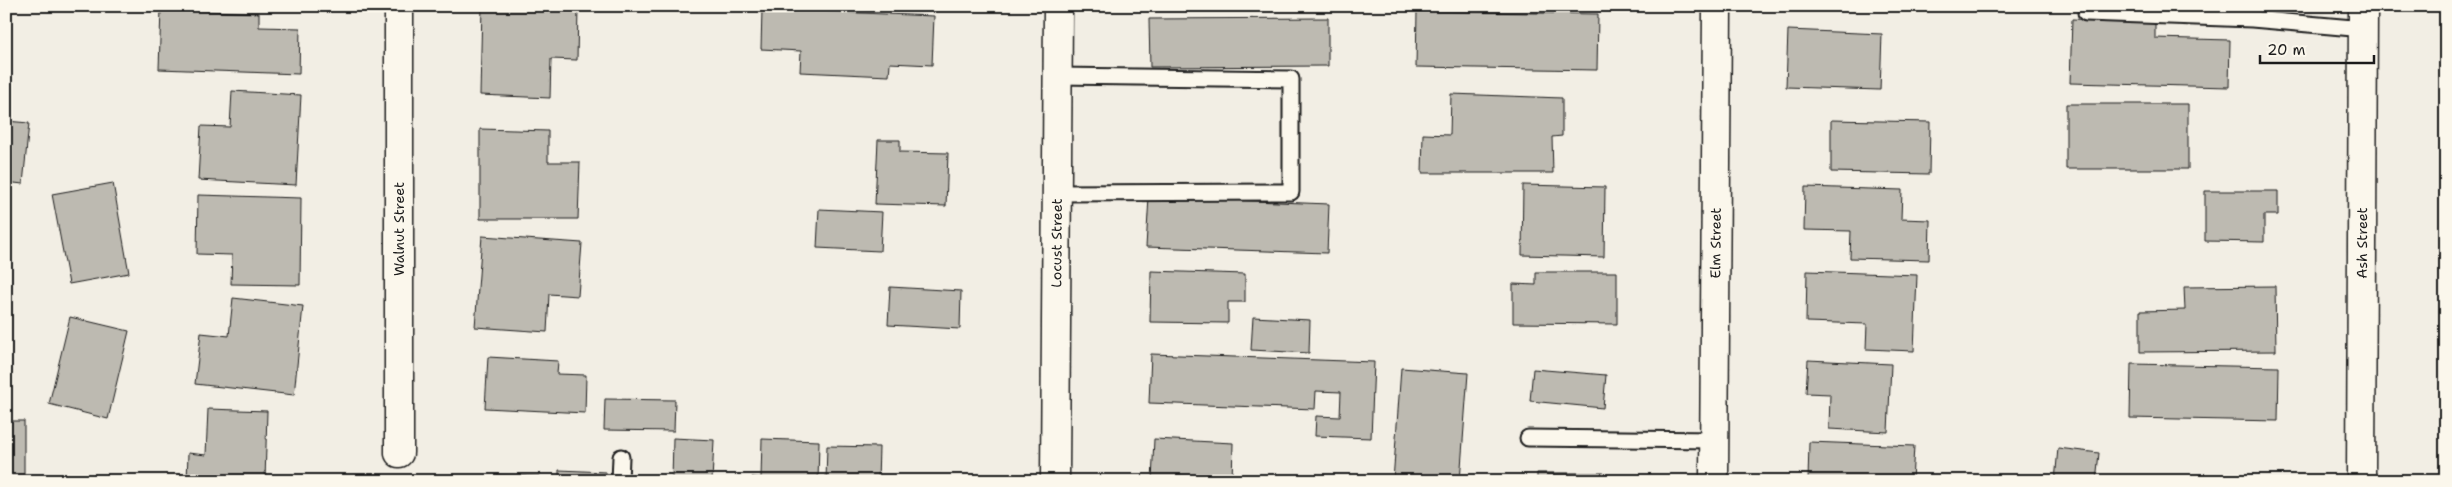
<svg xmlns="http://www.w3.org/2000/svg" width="2452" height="487" font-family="'Shantell Sans',sans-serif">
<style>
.building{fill:#bdbab1;stroke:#1c1c1c}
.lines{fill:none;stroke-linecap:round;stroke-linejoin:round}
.service-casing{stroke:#1c1c1c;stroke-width:19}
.minor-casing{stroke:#1c1c1c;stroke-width:31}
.service{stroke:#fbf7ec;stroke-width:15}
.minor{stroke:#fbf7ec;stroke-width:28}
.labels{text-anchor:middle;stroke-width:4.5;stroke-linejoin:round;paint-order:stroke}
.street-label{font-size:14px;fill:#1c1c1c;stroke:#fbf7ec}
</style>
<rect width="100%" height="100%" fill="#f2eee4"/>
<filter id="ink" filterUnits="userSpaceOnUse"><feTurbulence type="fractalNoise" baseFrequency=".02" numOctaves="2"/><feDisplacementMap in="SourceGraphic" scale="10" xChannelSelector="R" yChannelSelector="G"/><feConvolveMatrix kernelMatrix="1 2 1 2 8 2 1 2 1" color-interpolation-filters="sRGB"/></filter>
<g filter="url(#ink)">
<path class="building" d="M482 6 578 8 577 60 551 59 550 98 480 95Z
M161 9 259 13V27L300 28 299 74 159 69Z
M762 9 934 16 932 65 890 63 889 76 800 72 801 51 761 49Z
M1417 11 1598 14 1597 70 1416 67Z
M1328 18V66L1150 67 1149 19Z
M2072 19 2155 22V38L2230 40 2229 87 2070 83Z
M1788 30 1882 34 1880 90 1786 87Z
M232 91 301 95 296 185 198 180 201 126 230 127Z
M1451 94 1562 98V136L1552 137 1553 173H1422L1423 134 1450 135Z
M2066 104H2188V169H2066Z
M1831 120 1930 122 1929 174 1831 172Z
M6 121 29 123 23 184 6 182Z
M480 129 548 131V162H580L578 219H480Z
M878 140H900V152L948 153 946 206 875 204Z
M113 183 129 273 69 284 52 194Z
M1523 185 1605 187 1604 257 1522 255Z
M1805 187 1902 190 1901 219 1930 220 1929 260 1850 258 1851 231 1804 230Z
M2205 191H2278V215H2264V242L2205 241Z
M198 195 301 198 300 285 231 284 232 255 197 254Z
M1149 197 1329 204 1327 253 1146 247Z
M819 209 882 212 880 251 817 248Z
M482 236 582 243 578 296 549 294 547 332 475 327Z
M1151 271 1245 274V302H1228V323L1150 322Z
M1807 271 1917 275 1914 351 1866 349 1867 324 1806 322Z
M1536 272H1617V324L1513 323V284L1536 285Z
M2275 286 2276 351 2140 352V311L2185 310 2184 287Z
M890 287 961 291 960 329 888 325Z
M233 298 303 306 294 395 195 384 201 333 229 336Z
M70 317 129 331 108 419 49 404Z
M1253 317 1310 320 1309 353 1251 350Z
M1151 354 1374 362 1371 438 1315 436 1316 416 1340 417 1341 392 1316 391 1315 409 1149 403Z
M488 357 558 361 557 374 586 375 585 413 485 408Z
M1808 360 1891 364 1888 432 1829 429 1830 394 1806 393Z
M2131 364 2279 367 2278 421 2130 418Z
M1401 368 1468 373 1460 481H1393Z
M1533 369 1606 375 1603 408 1530 401Z
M605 399 675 400 674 431 604 430Z
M208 409 267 411 265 481H187L188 453 206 455Z
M6 421H24V481H6Z
M673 438 714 440 712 481H672Z
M762 439 819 441 818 481H752V477L761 478Z
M1154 439 1233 443 1232 481H1152Z
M1809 442 1914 446 1912 481H1808Z
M827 446 879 447 878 481H826Z
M2058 448 2099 453 2096 481H2055Z
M559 470 606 472 605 481H559Z
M1537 473H1604V481H1537Z
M497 475 540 476V481H497Z"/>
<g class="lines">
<g class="service-casing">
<path id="service" d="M2086 13 2252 19 2364 29
M1057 193 1291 192V79L1057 76
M1528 438 1715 440
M620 481 621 457"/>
</g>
<g class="minor-casing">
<g id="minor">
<path d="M399 453V6"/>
<path id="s1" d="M1055 481 1058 6"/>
<path id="s2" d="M1714 481 1717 6"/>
<path id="s3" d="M2361 481 2363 6"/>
</g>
</g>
<use href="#service" class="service"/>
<use href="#minor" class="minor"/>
</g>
</g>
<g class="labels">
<g class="street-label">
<text transform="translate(399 229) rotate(-90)" y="5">Walnut Street</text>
<text dy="5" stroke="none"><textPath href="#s1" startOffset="238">Locust Street</textPath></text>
<text dy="5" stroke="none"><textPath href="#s3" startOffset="238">Ash Street</textPath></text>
<text dy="5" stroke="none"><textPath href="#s2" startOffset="238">Elm Street</textPath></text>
</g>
</g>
<rect width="2452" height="487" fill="none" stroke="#fbf7ec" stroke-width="25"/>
<rect x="12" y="12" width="2427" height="462" fill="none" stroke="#1c1c1c" stroke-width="2" filter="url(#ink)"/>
<path d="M2260 55v8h114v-8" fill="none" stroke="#1c1c1c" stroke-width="2.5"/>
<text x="2267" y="55" font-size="15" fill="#1c1c1c" stroke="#fbf7ec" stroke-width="4" paint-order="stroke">20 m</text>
</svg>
